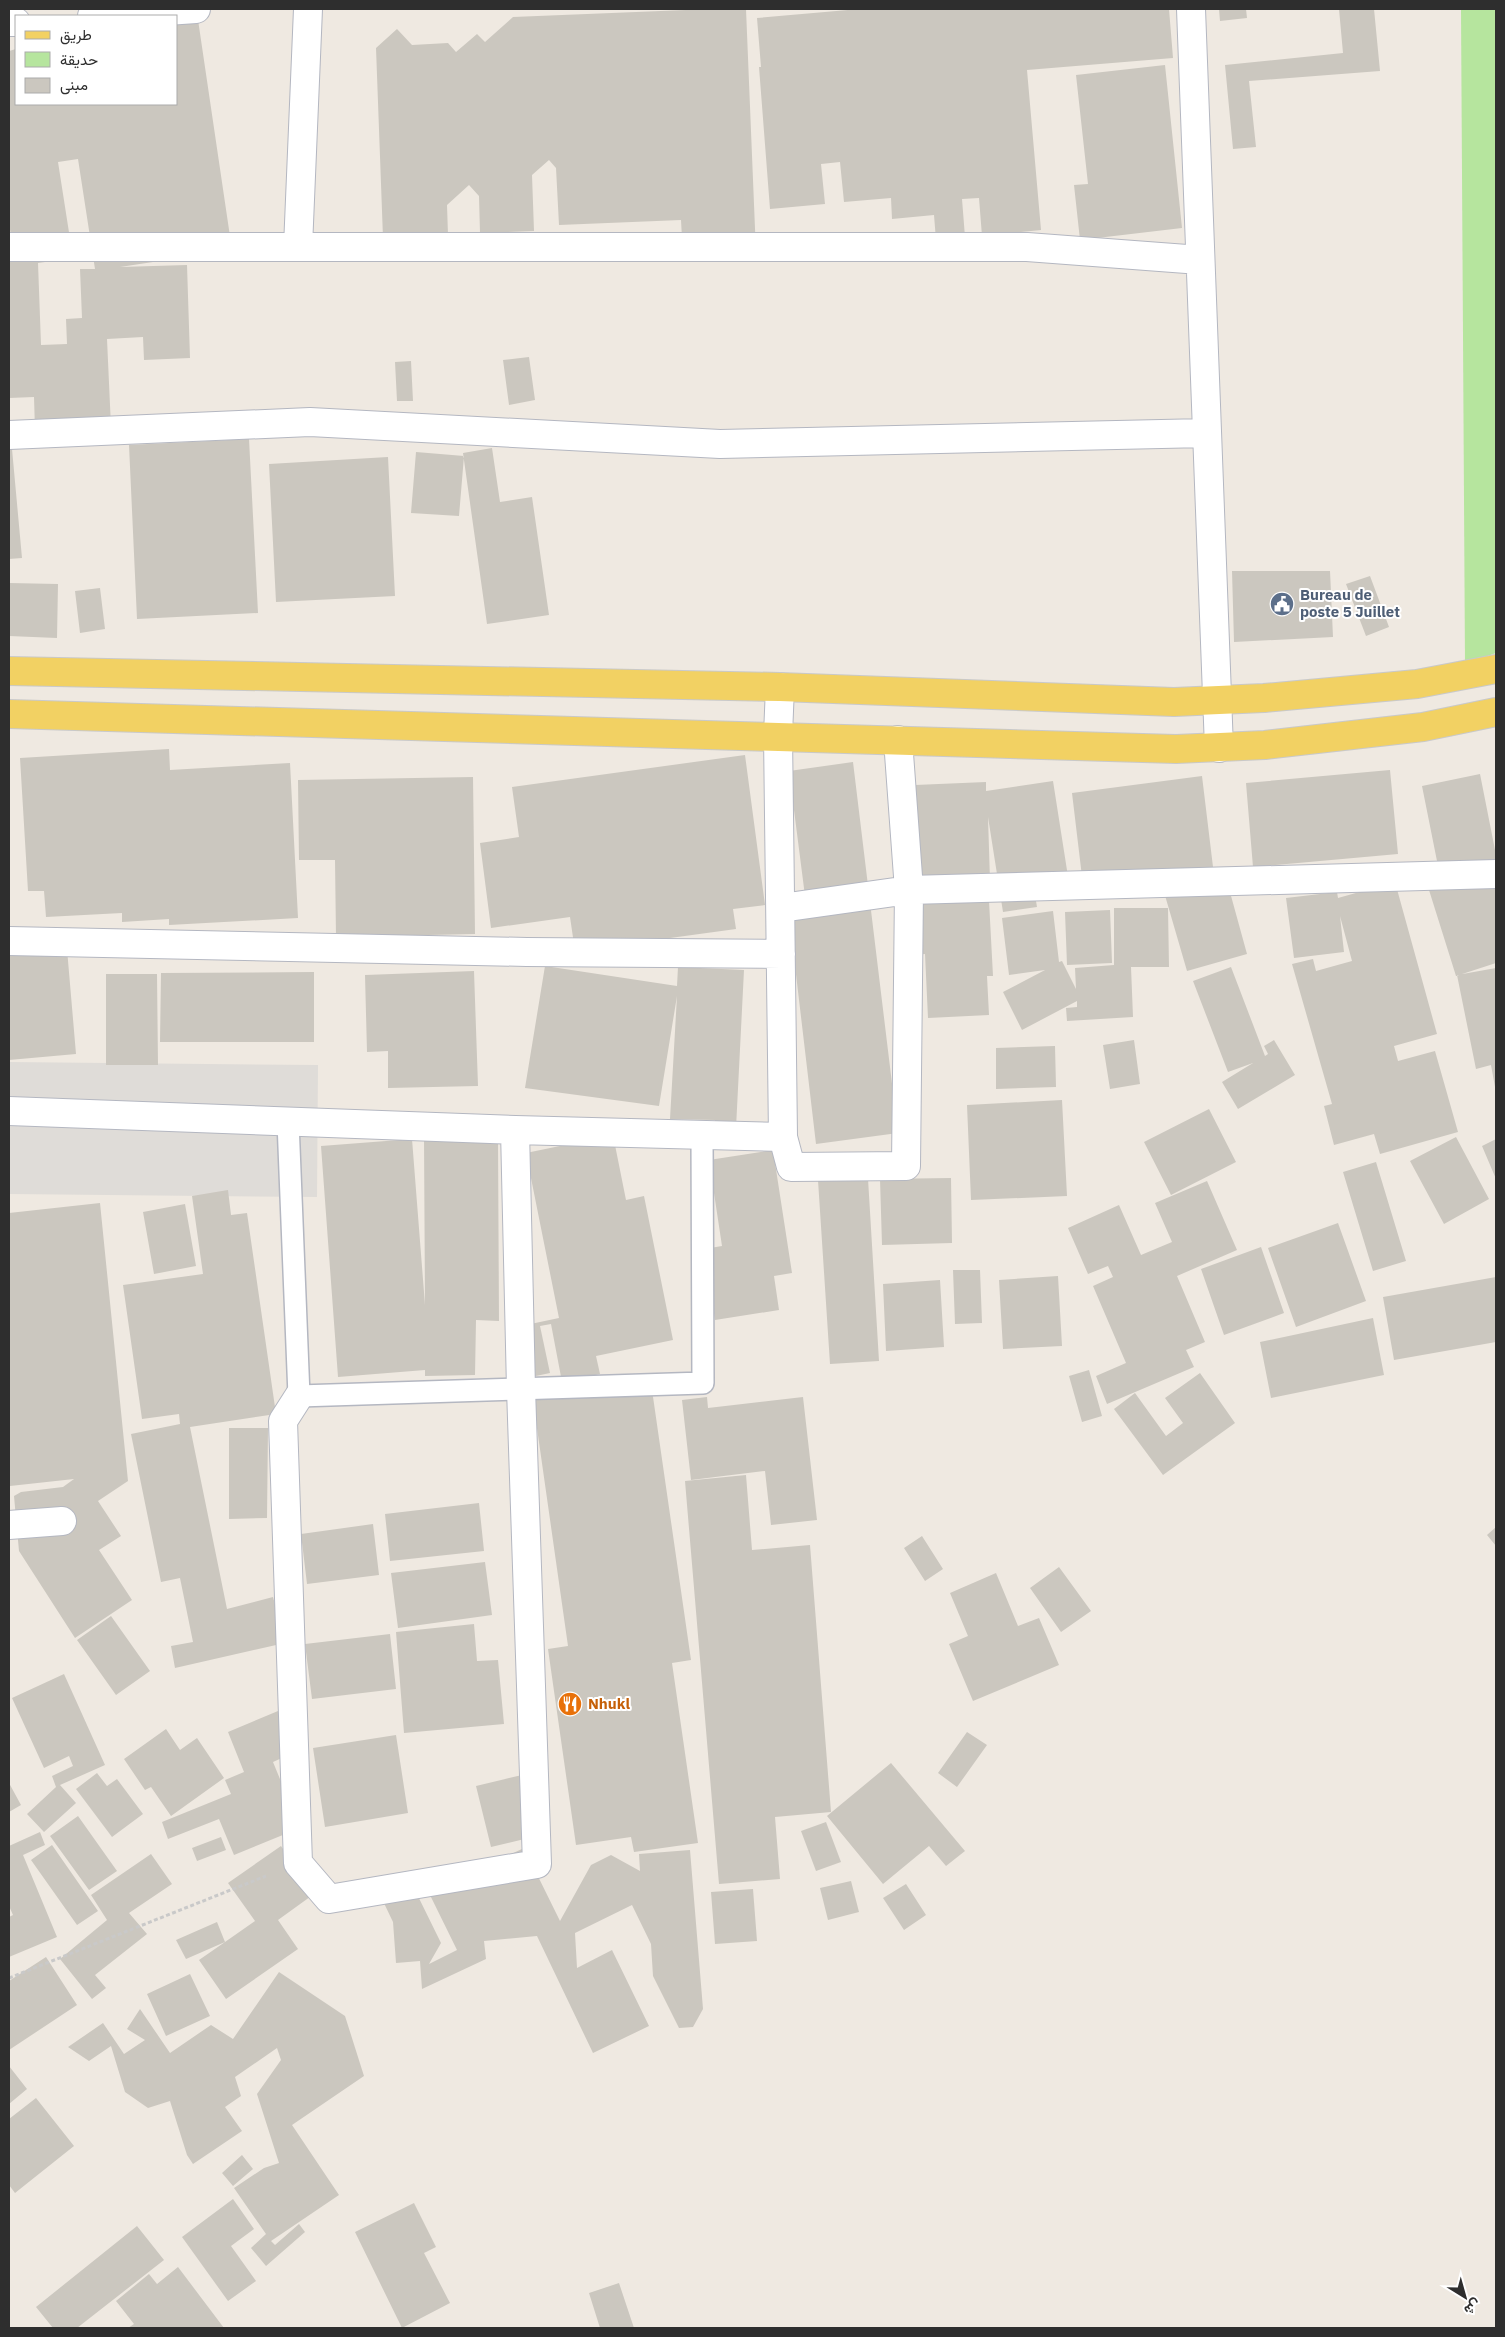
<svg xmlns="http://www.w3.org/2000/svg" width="1505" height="2337" font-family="'IBM Plex Sans',Vazirmatn,sans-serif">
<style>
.green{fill:#b6e59e}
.plaza{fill:#dfdcd8}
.building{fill:#cbc7bf;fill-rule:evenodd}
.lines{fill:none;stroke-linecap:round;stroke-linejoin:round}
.service-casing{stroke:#b4b7c1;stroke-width:24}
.minor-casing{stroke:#b4b7c1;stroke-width:30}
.primary-casing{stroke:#c9c9c9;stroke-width:30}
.path{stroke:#c9c9c9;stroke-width:3;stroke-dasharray:4 2.5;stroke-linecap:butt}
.service{stroke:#fff;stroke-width:21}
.minor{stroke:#fff;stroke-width:28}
.primary{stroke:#f2d163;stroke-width:28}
.labels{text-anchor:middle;stroke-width:4;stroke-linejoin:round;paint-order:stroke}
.service-label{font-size:15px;font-weight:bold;fill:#4e5e75;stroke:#fff;text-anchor:start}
.food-label{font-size:15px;font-weight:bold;fill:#c56008;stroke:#fff;text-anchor:start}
</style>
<rect width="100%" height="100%" fill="#efe9e1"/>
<path class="green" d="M1461 9H1496V653L1465 664Z"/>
<path class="plaza" d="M9 1062 318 1065 317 1197 9 1194Z"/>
<path class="building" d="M710 9H746L756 253 683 256 681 220 559 225 556 168 549 160 532 175 534 231 480 233 479 196 469 185 447 205 448 235 383 238 376 48 397 29 412 45 448 43 456 52 477 34 485 42 513 17Z
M859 9H1169L1173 58 1027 70 1041 230 982 236 979 198 962 199 965 237 936 240 934 215 892 219 891 198 844 202 840 162 821 164 825 204 770 209 759 67H761L757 18Z
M1219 9H1246L1247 18 1220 21Z
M1339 9H1374L1380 71 1249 81 1256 147 1233 149 1225 65 1343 53Z
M197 13 232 250 120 267 187 265 190 358 144 360 143 337 107 339 111 427 35 430 34 397 9 398V262L35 261 30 233 11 236 9 223V51L16 49V104H176V16ZM78 159 95 269H80L82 318 66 319 67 344 41 345 38 263 73 258 58 162Z
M1165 65 1182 228 1080 240 1074 185 1088 184 1076 75Z
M529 357 535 400 509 405 503 360Z
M411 361 413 401H397L395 362Z
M249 439 258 613 137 619 129 445Z
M492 448 500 502 532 497 549 615 487 624 463 453Z
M9 449H12L22 558 9 559Z
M416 452 464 456 459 516 411 513Z
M388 457 395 596 276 602 269 464Z
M1232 571H1330L1333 637 1234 642Z
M1370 576 1389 627 1366 636 1346 584Z
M9 583 58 584 57 638 9 636Z
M100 588 105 629 80 633 75 591Z
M169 749 170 770 290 763 298 918 169 925V919L122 922V913L46 917 44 891H28L20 758Z
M745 755 765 905 733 909 736 929 575 951 570 917 491 928 480 843 519 837 512 787Z
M853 762 898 1133 816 1144 787 898 805 896 789 771Z
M1390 770 1398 854 1253 867 1246 783Z
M1480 774 1496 855V869L1441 881 1422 786Z
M1202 776 1213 867 1083 885 1072 793Z
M473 777 475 934 336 937 335 860H299L298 780Z
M1053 781 1069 883 1034 889 1037 907 1003 912 988 817 990 881 988 882 993 976H987L989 1015 928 1018 925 954 902 956 920 889 915 785 986 782V791Z
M1492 871 1496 884V963L1456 976 1429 890Z
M1225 874 1247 954 1187 971 1164 892Z
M1395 882 1437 1034 1394 1046 1398 1061 1435 1051 1458 1132 1380 1154 1374 1134 1334 1145 1324 1106 1332 1104 1292 964 1313 959 1316 971 1352 961 1340 916 1344 952 1294 958 1286 898 1337 892 1338 898Z
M1114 908H1168L1169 967H1131L1133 1017 1067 1021 1066 1008 1077 1007V1001L1022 1030 1003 992 1045 970 1009 975 1002 918 1053 911 1059 962 1062 961 1076 989 1075 968 1114 965Z
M1110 910 1112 963 1067 965 1065 912Z
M67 949 76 1054 9 1060V954Z
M545 966 677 986 678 967 744 970 736 1128 714 1127 715 1120 670 1119 677 996 659 1106 525 1088Z
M1231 967 1265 1056 1268 1054 1264 1046 1274 1040 1295 1075 1238 1109 1222 1082 1253 1063 1228 1072 1193 981Z
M1496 968V1087H1495L1491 1065 1476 1069 1457 975Z
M474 971 478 1086 388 1088V1051L367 1052 365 975Z
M314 972V1042H160L161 973Z
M106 974H157L158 1065H106Z
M1134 1040 1140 1084 1110 1089 1103 1045Z
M1055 1046 1056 1087 996 1089V1048Z
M1062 1100 1067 1196 971 1200 967 1105Z
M1209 1109 1236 1162 1171 1195 1144 1142Z
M613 1135 626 1200 644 1196 673 1340 596 1356 600 1374 562 1382 551 1324 540 1326 550 1373 531 1377 521 1326 559 1318 526 1153Z
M498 1137 499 1321 476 1320 475 1375 425 1376V1370L338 1377 321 1146 412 1139 425 1305 424 1138Z
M1456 1137 1489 1199 1444 1224 1410 1161Z
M1496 1139V1179L1482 1146Z
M773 1150 792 1273 774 1276 779 1310 715 1320 704 1249 722 1246 709 1160Z
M867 1162 879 1361 830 1364 817 1165Z
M1376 1162 1406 1261 1373 1271 1343 1172Z
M951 1178 952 1243 882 1245 880 1179Z
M1207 1181 1237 1250 1177 1276 1205 1342 1186 1350 1194 1367 1107 1404 1096 1376 1126 1363 1093 1286 1113 1277 1108 1266 1088 1274 1068 1228 1119 1205 1141 1255 1172 1242 1155 1203Z
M228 1190 231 1215 247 1213 276 1414 190 1427 227 1609 273 1597 285 1643 175 1668 171 1646 193 1642 180 1578 161 1582 131 1434 180 1424 179 1414 142 1419 123 1285 203 1274 192 1196Z
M100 1203 128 1481 98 1501 121 1536 99 1550 132 1600 75 1638 19 1551 14 1496 21 1492 63 1487 74 1479 10 1486 9 1213Z
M185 1204 196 1266 154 1274 143 1212Z
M1338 1223 1366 1301 1296 1327 1268 1248Z
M1261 1247 1284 1313 1224 1335 1201 1269Z
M953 1270H980L982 1323 955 1324Z
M1058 1276 1062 1346 1003 1349 999 1280Z
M1496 1277V1342L1394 1360 1383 1297Z
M940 1280 944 1347 886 1351 883 1284Z
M1373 1318 1384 1375 1271 1398 1260 1342Z
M1089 1370 1102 1416 1082 1422 1069 1376Z
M1200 1373 1235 1423 1163 1475 1114 1409 1135 1393 1166 1436 1183 1423 1165 1398Z
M650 1376 691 1660 672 1663 698 1843 634 1852 631 1837 576 1845 548 1649 568 1646 532 1393Z
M707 1397 708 1408 803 1397 817 1520 771 1525 765 1471 691 1480 682 1400Z
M229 1428H268L267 1518 229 1519Z
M746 1475 752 1550 810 1545 831 1812 775 1817 780 1879 719 1884 685 1481Z
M479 1503 484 1551 390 1561 385 1514Z
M373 1524 379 1575 307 1584 301 1534Z
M1496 1527V1546L1487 1535Z
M922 1536 943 1569 925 1581 904 1548Z
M485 1562 492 1615 398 1628 391 1573Z
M1059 1567 1091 1611 1061 1632 1030 1588Z
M996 1573 1018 1626 1039 1618 1059 1665 973 1701 949 1644 968 1636 950 1593Z
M111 1616 150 1671 116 1695 77 1640Z
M474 1624 477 1661 498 1660 504 1724 404 1733 396 1632Z
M390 1634 396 1689 312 1699 305 1644Z
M64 1674 105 1765 60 1785 76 1803 44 1832 27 1814 56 1787 52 1776 73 1766 69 1756 44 1768 12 1698Z
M278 1711 295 1752 273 1762 300 1828 234 1855 219 1819 168 1839 162 1822 231 1794 225 1780 244 1772 228 1732Z
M166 1729 180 1750 197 1738 224 1778 171 1816 151 1787 145 1790 124 1759Z
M967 1732 987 1745 957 1787 938 1773Z
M396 1735 408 1813 325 1827 313 1748Z
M891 1763 965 1851 946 1866 929 1846 883 1884 827 1816Z
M97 1773 107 1786 117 1779 143 1814 112 1837 76 1789Z
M522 1775 537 1836 491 1847 476 1786Z
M9 1783 21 1805 9 1812Z
M78 1816 117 1871 89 1890 50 1836Z
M826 1822 841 1862 816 1871 801 1831Z
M40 1832 45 1845 23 1855 57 1937 9 1957V1917L13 1915 9 1906V1846Z
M221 1837 226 1850 197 1861 192 1848Z
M52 1845 98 1911 77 1925 31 1860Z
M281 1846 314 1894 278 1920 298 1949 226 1999 199 1960 225 1942 186 1959 176 1940 217 1922 225 1942 255 1921 228 1883Z
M524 1848 560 1921 591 1865 611 1855 640 1871 639 1854 690 1850 703 2009 693 2027 679 2028 653 1976 651 1944 632 1905 575 1933 577 1968 612 1950 649 2026 593 2053 537 1936 484 1941 486 1959 422 1989 420 1961 396 1963 393 1922 382 1899 412 1884 441 1943 429 1964 457 1950 429 1893Z
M151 1854 172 1884 129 1913 147 1934 95 1975 106 1988 92 1999 60 1959 107 1920 91 1895Z
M851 1881 859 1912 828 1920 820 1888Z
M906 1884 926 1915 904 1930 883 1898Z
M753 1889 757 1941 715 1944 711 1892Z
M46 1957 77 2005 9 2050V1981Z
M279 1972 345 2016 364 2076 292 2125 339 2195 271 2241 275 2245 299 2224 305 2232 266 2266 251 2248 266 2234 234 2188 264 2168 279 2163 257 2094 281 2060 277 2048 235 2077 241 2096 225 2107 242 2131 193 2164 187 2155 170 2101 148 2108 125 2092 111 2046 89 2061 68 2047 103 2023 124 2054 145 2040 127 2029 140 2009 170 2053 211 2025 233 2039Z
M190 1974 210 2016 166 2036 147 1994Z
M9 2066 27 2089 9 2104Z
M36 2098 74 2146 15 2193 9 2185V2119Z
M242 2155 253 2169 233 2186 222 2173Z
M233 2199 254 2229 231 2246 256 2281 228 2301 182 2237Z
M414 2203 436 2247 424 2253 450 2303 402 2328 355 2232Z
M137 2226 164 2260 77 2328H53L36 2307Z
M178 2267 224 2328H128L134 2324 116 2301 149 2274 157 2284Z
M619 2283 634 2328H600L589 2293Z"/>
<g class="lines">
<g class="service-casing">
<path id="service" d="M288 1122 299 1396 703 1383 702 1135"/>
</g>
<g class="minor-casing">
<path id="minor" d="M1191 9 1219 748
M92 16 196 9
M9 22H16
M9 247H1027L1200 260
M298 247 308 9
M9 435 310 422 720 444 1206 433
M780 687 778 735 783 1137
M781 908 909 890 1496 874
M9 941 527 952 781 954
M9 1111 515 1130 783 1137 791 1167 906 1166 909 890 898 740
M299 1396 283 1421 298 1863 329 1899 537 1864 521 1389 515 1130
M9 1525 62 1521"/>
</g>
<g class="primary-casing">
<path id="primary" d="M9 671 780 687 1174 702 1264 698 1417 684 1496 669
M9 714 1176 749 1265 745 1423 727 1496 712"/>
</g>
<path class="path" d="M9 1978 266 1876"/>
<use href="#service" class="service"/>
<use href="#minor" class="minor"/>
<use href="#primary" class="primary"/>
</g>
<defs>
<g id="civic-disc" transform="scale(1.25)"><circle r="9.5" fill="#5c6f8a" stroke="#fff"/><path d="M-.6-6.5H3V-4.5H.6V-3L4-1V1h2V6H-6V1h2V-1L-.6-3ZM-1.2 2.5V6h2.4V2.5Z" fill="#fff"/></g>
<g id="restaurant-disc" transform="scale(1.25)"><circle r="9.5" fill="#e8710a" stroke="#fff"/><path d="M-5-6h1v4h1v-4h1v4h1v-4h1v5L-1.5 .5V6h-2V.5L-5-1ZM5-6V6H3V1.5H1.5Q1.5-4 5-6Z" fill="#fff"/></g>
</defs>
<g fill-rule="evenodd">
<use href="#civic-disc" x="1282" y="604"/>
<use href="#restaurant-disc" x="570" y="1704"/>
</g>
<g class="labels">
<g class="service-label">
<text x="1300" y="600">Bureau de<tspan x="1300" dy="17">poste 5 Juillet</tspan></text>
</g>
<g class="food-label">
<text x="588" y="1709">Nhukl</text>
</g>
</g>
<rect width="1505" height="2337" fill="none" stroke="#2e2e2e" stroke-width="20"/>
<rect x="15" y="15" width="162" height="90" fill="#ffffff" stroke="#ababab"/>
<rect x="25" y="31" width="25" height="8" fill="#f2d163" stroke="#ababab"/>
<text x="60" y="40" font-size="15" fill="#2e2e2e">طريق</text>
<rect x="25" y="52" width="25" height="15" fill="#b6e59e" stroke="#ababab"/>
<text x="60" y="65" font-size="15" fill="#2e2e2e">حديقة</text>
<rect x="25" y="78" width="25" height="15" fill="#cbc7bf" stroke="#ababab"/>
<text x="60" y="90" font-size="15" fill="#2e2e2e">مبنى</text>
<g transform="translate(1465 2297) rotate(143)" stroke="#ffffff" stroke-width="4" paint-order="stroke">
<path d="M0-4L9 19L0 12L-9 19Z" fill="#2e2e2e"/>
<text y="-8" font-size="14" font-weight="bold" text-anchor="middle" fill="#2e2e2e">ش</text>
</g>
</svg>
